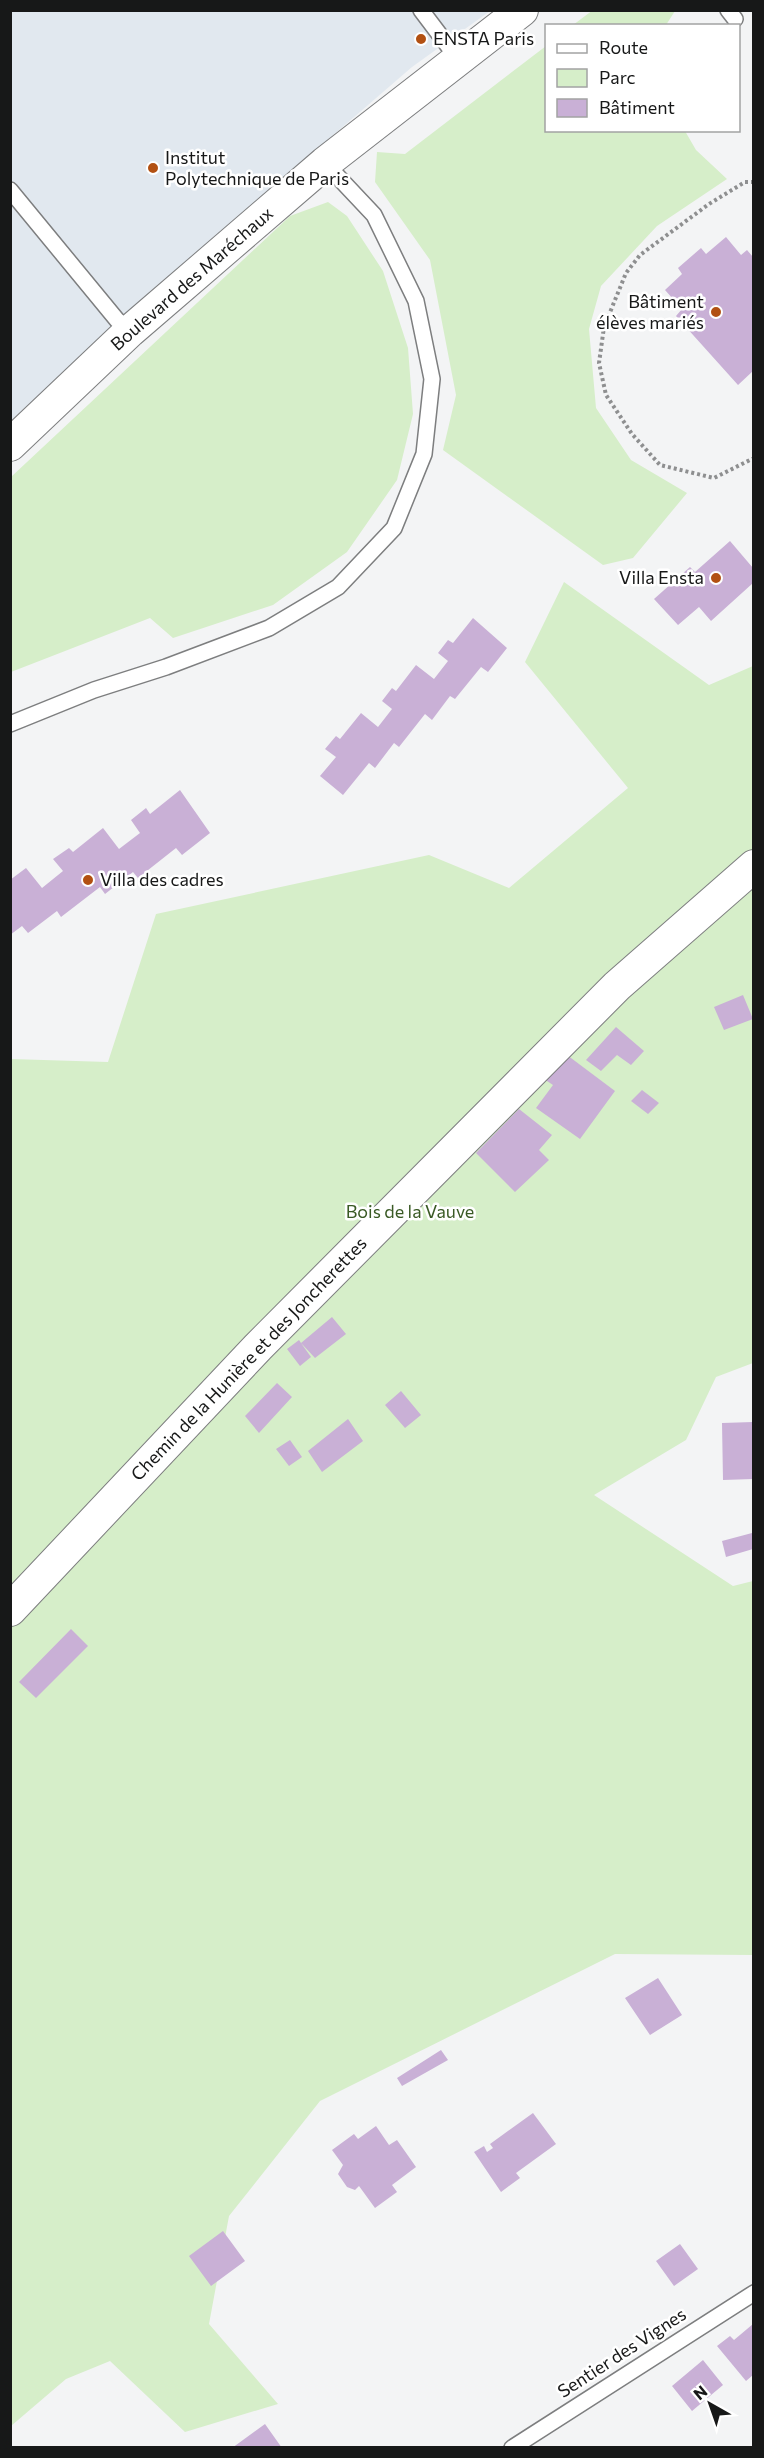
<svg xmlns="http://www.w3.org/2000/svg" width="764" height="2458" font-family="Commissioner,sans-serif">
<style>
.built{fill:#e1e8ef}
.green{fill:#d6eec9}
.building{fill:#c9b0d6}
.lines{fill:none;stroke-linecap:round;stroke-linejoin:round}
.lane-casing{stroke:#7d7e7f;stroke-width:18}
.street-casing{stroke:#7d7e7f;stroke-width:34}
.path{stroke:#8e8f90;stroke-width:4;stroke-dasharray:3 3;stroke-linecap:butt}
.lane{stroke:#fff;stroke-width:15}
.street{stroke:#fff;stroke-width:32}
.poi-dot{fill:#b25012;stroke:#fff;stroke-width:2}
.labels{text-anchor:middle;stroke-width:5;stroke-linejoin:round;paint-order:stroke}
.poi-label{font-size:18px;fill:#171818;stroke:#fff;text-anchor:start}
.street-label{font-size:18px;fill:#171818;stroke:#fff}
.park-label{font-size:18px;fill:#3a5a25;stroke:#fff}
</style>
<rect width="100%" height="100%" fill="#f3f4f5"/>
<path class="built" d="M11 11H490L412 67 177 270 11 421Z"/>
<path class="green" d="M593 10H675V11L666 25H573Z
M546 46V130L685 131 696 150 727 179 657 226 601 286 589 329 596 408 631 460 687 493 633 558 603 565 443 450 456 395 430 260 375 182 377 152 405 154Z
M328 202 347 216 383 271 408 348 413 414 397 480 347 552 273 605 173 638 150 618 11 672V477L290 216Z
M564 582 709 685 753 666V1363L716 1377 686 1440 594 1495 733 1586 753 1581V1955L615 1954 320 2101 229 2216 209 2324 278 2404 185 2432 110 2361 66 2379 11 2426V1059L108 1062 156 914 429 855 509 888 628 788 525 662Z"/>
<path class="building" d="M726 237 741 255 747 250 753 257V371L738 385 676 316 682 309 665 290 682 274 678 268 701 248 706 254Z
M730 541 753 568V583L711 621 699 607 678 625 654 599 690 567 695 572Z
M473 618 507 648 488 672 481 667 455 699 450 696 432 720 425 714 399 747 394 743 375 768 369 763 343 795 320 776 336 757 325 749 336 736 340 739 361 713 378 727 392 709 382 701 392 688 396 691 416 665 434 679 448 661 438 653 448 640 453 643Z
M180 790 210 833 182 855 176 848 138 878 133 872 105 894 100 887 61 917 57 911 28 933 22 926 10 935V880L26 868 42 888 63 871 53 859 69 848 73 852 103 828 119 849 140 833 131 820 146 808 150 814Z
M743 995 753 1019 724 1030 714 1007Z
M616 1027 644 1051 631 1065 617 1055 601 1071 586 1060Z
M563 1052 615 1091 580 1139 536 1108 553 1085 544 1079Z
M642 1090 659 1103 648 1114 631 1101Z
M519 1109 552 1135 539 1150 549 1160 515 1192 476 1153Z
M332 1317 346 1334 315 1358 301 1343 311 1357 300 1366 287 1349 299 1340 301 1343Z
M277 1383 292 1397 259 1433 245 1416Z
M401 1391 421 1415 405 1428 385 1405Z
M348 1419 363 1441 322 1472 308 1451Z
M753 1422V1479L723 1480 722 1423Z
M290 1440 302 1457 289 1466 276 1449Z
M752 1533 753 1549 726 1557 722 1541Z
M71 1629 88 1646 36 1698 19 1682Z
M658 1978 682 2015 650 2035 625 1998Z
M441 2050 448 2060 402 2086 397 2078Z
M533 2113 556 2144 516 2173 520 2178 501 2192 474 2152 484 2146 487 2152 493 2148 490 2144Z
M376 2126 389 2145 397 2140 416 2167 392 2185 397 2192 375 2208 359 2186 355 2190 347 2187 338 2174 343 2165 332 2150 354 2134 358 2139Z
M223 2231 245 2261 211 2286 189 2256Z
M680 2244 698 2269 674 2286 656 2261Z
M753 2324V2375L746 2381 717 2346 730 2336 734 2340Z
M703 2360 723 2385 692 2411 672 2386Z
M265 2424 282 2448H232Z"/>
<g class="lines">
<g class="lane-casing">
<path id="lane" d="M421 10 458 59
M728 10 735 19
M10 190 117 320 130 331
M10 724 94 690 166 667 269 628 338 587 394 528 424 454 432 379 416 301 374 215 325 163
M512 2448 754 2293"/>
</g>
<g class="street-casing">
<path id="street" d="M10 445 130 331 325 163 522 10
M10 1610 258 1347 617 986 754 866"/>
</g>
<path class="path" d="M754 182H745L709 204 640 255 626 273 604 327 599 363 606 395 632 434 660 465 714 478 754 458"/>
<use href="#lane" class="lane"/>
<use href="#street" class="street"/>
</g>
<g class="poi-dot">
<circle cx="421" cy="39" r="6"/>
<circle cx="153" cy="168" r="6"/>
<circle cx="716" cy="312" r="6"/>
<circle cx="716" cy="578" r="6"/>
<circle cx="88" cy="880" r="6"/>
</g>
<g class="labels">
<g class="poi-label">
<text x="433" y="45">ENSTA Paris</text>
<text x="165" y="164">Institut<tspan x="165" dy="21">Polytechnique de Paris</tspan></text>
<text x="704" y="308" text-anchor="end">Bâtiment<tspan x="704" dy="21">élèves mariés</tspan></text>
<text x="704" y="584" text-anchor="end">Villa Ensta</text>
<text x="100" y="886">Villa des cadres</text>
</g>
<g class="street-label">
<text transform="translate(192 279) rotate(-41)" y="6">Boulevard des Maréchaux</text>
<text transform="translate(249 1359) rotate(-46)" y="6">Chemin de la Hunière et des Joncherettes</text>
<text transform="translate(622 2353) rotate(-33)" y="6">Sentier des Vignes</text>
</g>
<g class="park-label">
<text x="410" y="1218">Bois de la Vauve</text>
</g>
</g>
<rect width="764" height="2458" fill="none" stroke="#171818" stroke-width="24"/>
<rect x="545" y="24" width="195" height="108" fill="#ffffff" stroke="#a2a3a3" stroke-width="1.5"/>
<rect x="557" y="44" width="30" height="9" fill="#ffffff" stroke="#a2a3a3" stroke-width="1.5"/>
<text x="599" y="54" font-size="18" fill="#171818">Route</text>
<rect x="557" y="69" width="30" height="18" fill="#d6eec9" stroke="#a2a3a3" stroke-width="1.5"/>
<text x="599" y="84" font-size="18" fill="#171818">Parc</text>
<rect x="557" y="99" width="30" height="18" fill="#c9b0d6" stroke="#a2a3a3" stroke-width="1.5"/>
<text x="599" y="114" font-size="18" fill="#171818">Bâtiment</text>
<g transform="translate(710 2404) rotate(320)" stroke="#ffffff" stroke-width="4.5" paint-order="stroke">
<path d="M0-4.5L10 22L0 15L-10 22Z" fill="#171818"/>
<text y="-9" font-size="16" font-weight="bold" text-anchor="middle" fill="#171818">N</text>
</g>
</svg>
